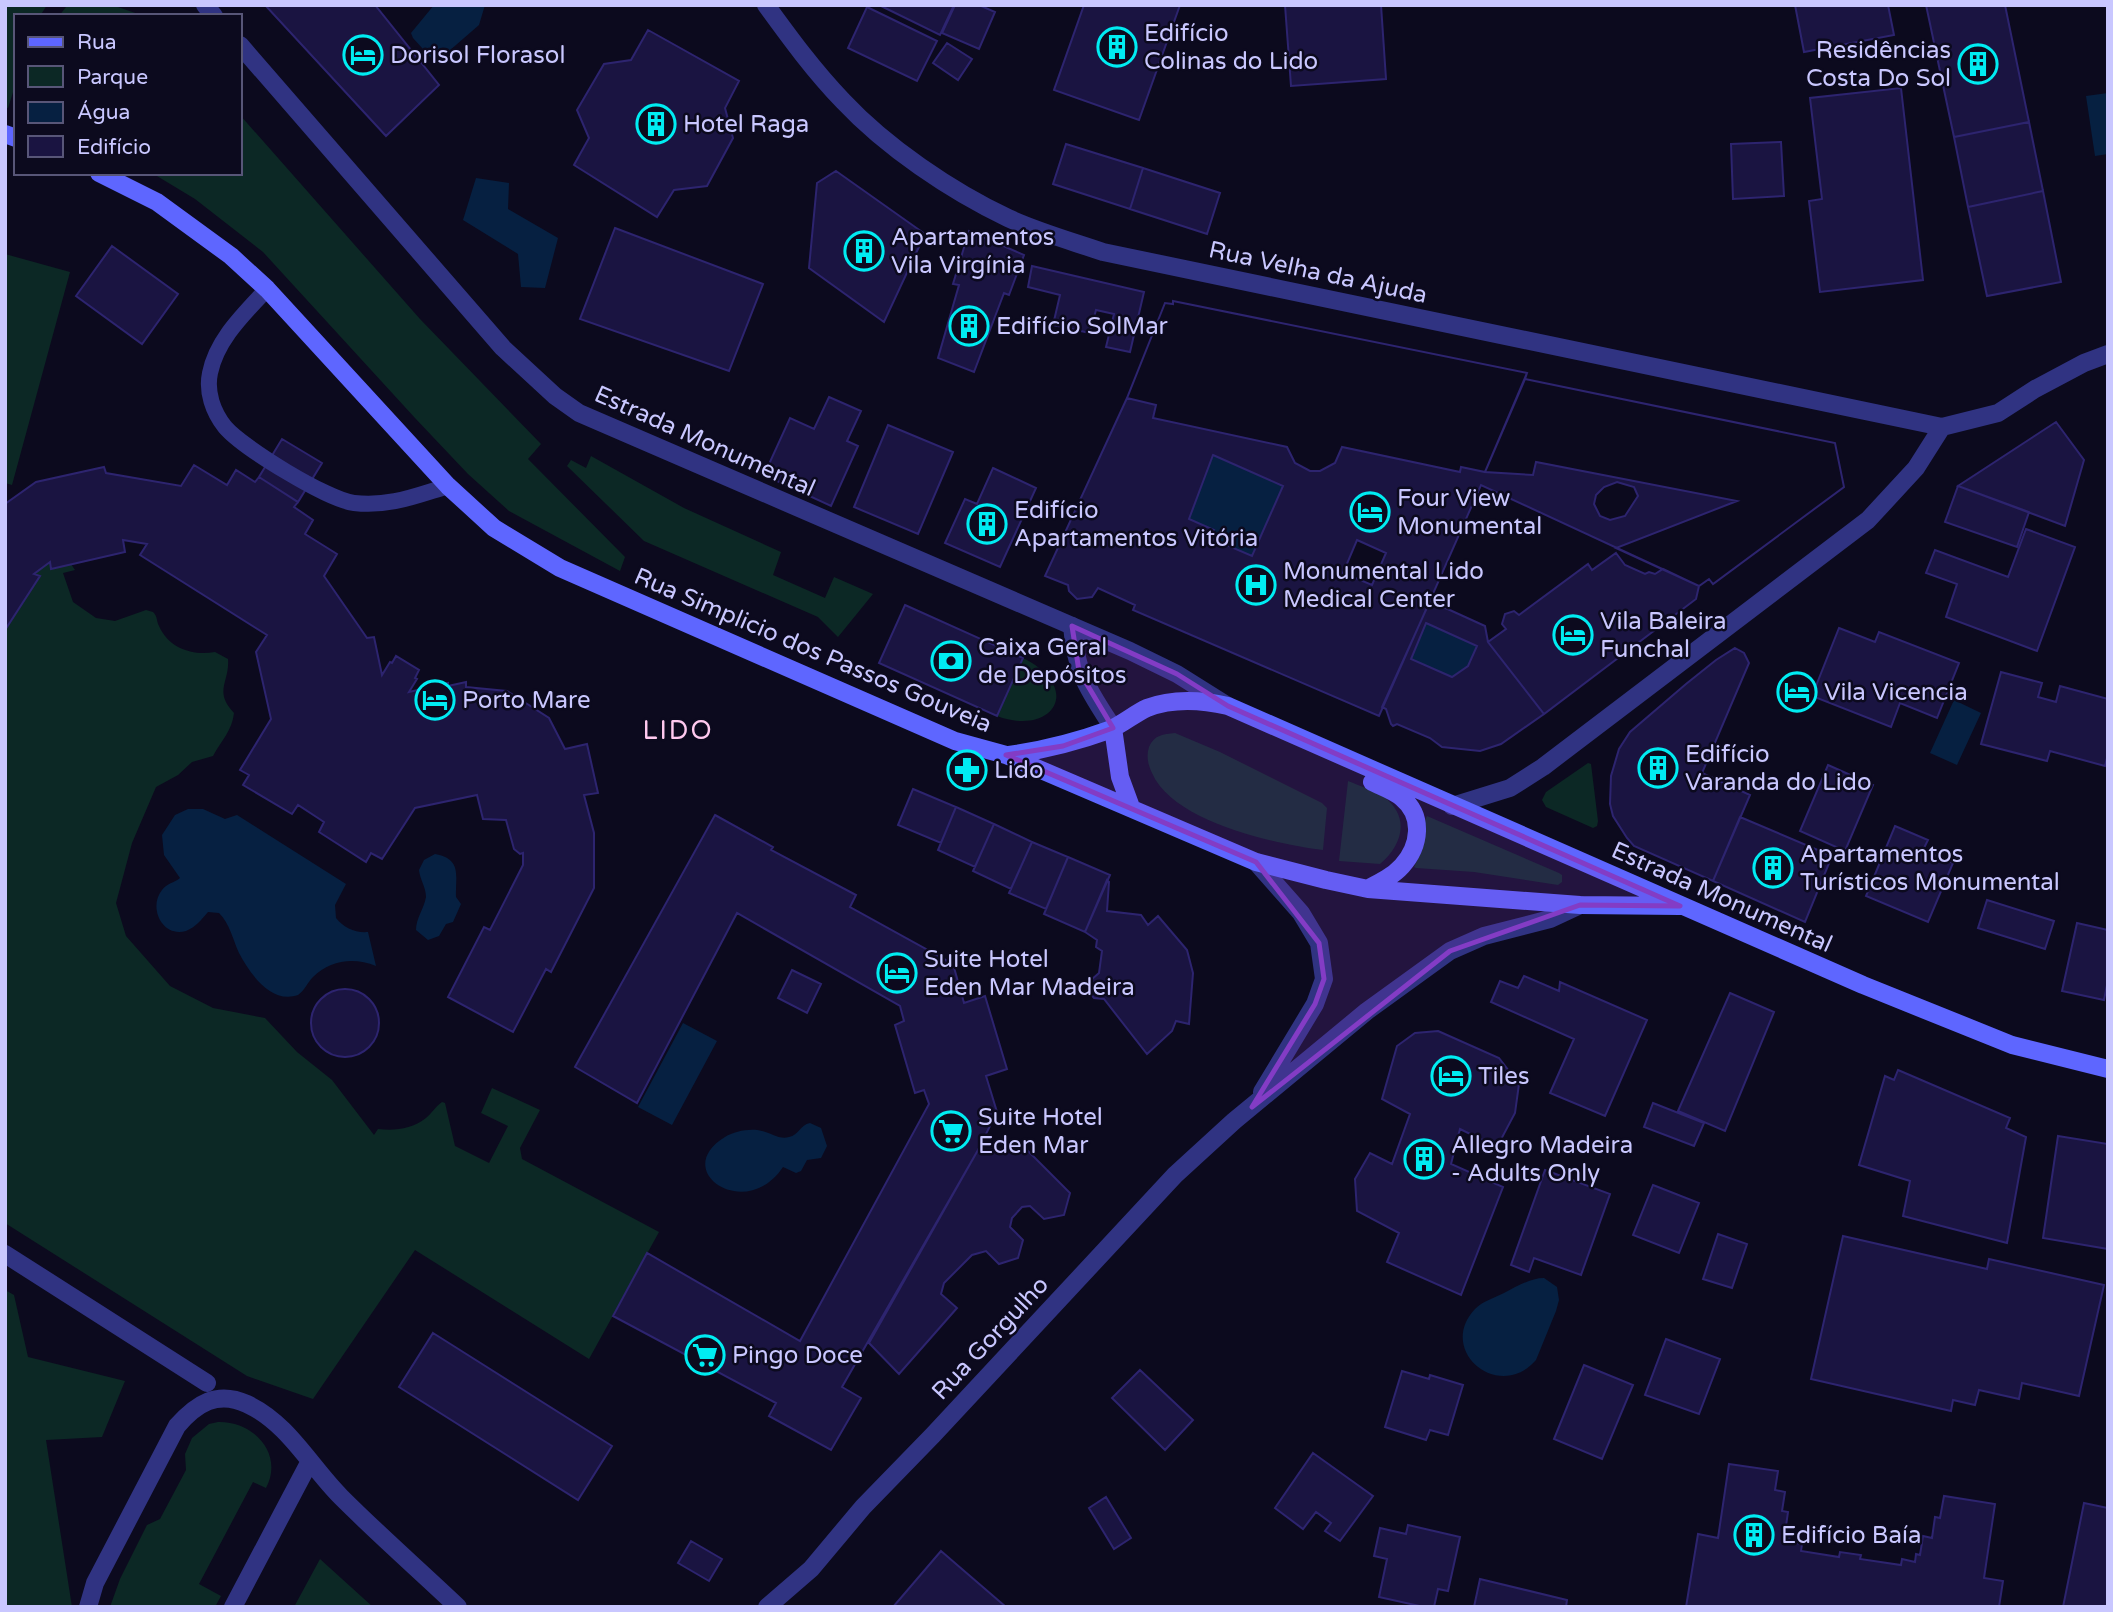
<svg xmlns="http://www.w3.org/2000/svg" width="2113" height="1612" font-family="'Varela Round',sans-serif">
<style>
.green{fill:#0c2825}
.water{fill:#062041}
.building{fill:#1a1441;stroke:#2d246f;stroke-width:2;fill-rule:evenodd}
.lines{fill:none;stroke-linecap:round;stroke-linejoin:round}
.service{stroke:#303382;stroke-width:16}
.pedestrian{stroke:#303382;stroke-width:18}
.minor{stroke:#303382;stroke-width:18}
.tertiary{stroke:#303382;stroke-width:18}
.secondary{stroke:#5e66ff;stroke-width:18}
.marked{fill:#833cc5;fill-opacity:0.2;stroke:#833cc5;stroke-width:5;stroke-linejoin:round}
.labels{text-anchor:middle;stroke-width:5;stroke-linejoin:round;paint-order:stroke}
.poi-label{font-size:24px;fill:#c9c7ff;stroke:#0c0a1e;text-anchor:start}
.street-label{font-size:24px;fill:#c9c7ff;stroke:#0c0a1e}
.neighbourhood-label{font-size:26px;letter-spacing:2px;fill:#ffc9ef;stroke:#0c0a1e}
</style>
<rect width="100%" height="100%" fill="#0c0a1e"/>
<path class="green" d="M5 5H47L40 16H16V83L8 108 5 107Z
M71 5H112L144 16H59L66 7Z
M240 115 420 319 541 444 528 459 625 557 620 571 509 511 468 474 415 418 263 252 195 199 152 173H240Z
M5 254 70 272 12 485 5 483Z
M591 456 684 508 781 552 773 575 825 598 834 577 873 594 838 637 818 617 644 541 567 466 571 460 586 468Z
M50 562 51 569 71 564 75 570 63 573 73 602 96 618 115 621 146 610 153 612C158 617 156 620 159 626 169 649 194 656 215 652L228 659C230 682 213 691 234 713 232 731 221 741 213 756L192 762 178 775 156 787 132 843 116 903 126 936 170 986 213 1008 265 1018 297 1052 332 1080 374 1135 378 1129C395 1131 412 1129 426 1118 432 1113 436 1106 442 1102L445 1103 455 1146 489 1163 508 1126 481 1113 492 1088 540 1110 520 1148 522 1159 659 1232 589 1359 415 1250 313 1399 247 1376 5 1223V630L39 576 34 574Z
M1023 658C1084 688 1053 737 997 716Z
M1175 733 1220 752 1322 803 1327 808 1323 850C1275 844 1173 822 1152 773 1148 765 1146 756 1149 747 1154 735 1163 734 1175 733Z
M1588 763 1591 764 1598 821 1597 826 1593 828 1546 807 1542 800 1546 792Z
M1348 781C1360 786 1374 790 1384 797 1411 817 1402 846 1380 864L1339 861Z
M1427 816 1559 873 1562 875V882L1558 885 1474 872 1416 868 1414 867 1422 850 1425 820Z
M5 1290 14 1295 28 1357 125 1381 102 1437 46 1440 72 1607H5Z
M218 1422C254 1421 284 1454 266 1488L253 1482 199 1584 221 1596 215 1607H110L120 1579 147 1525 160 1519 186 1470 185 1454 192 1438 209 1424Z
M320 1559 373 1607H294Z"/>
<path class="water" d="M434 5H485L479 25 441 58 432 59 413 38 411 33Z
M2108 93V154L2095 156 2086 96Z
M476 178 509 183 508 209 558 238 545 288 521 287 518 254 463 220Z
M1213 455 1283 486 1252 556 1210 538 1213 530 1189 519Z
M1426 623 1477 646 1468 666 1452 677 1411 659Z
M1954 700 1981 713 1957 765 1930 753Z
M188 809H203L225 819 237 815 346 884 335 905 336 918C344 928 355 933 368 932L376 966C354 957 330 960 313 977 307 983 305 990 298 995 271 1004 251 975 239 953 233 940 230 924 219 913L208 912C201 920 196 927 186 931 162 938 148 907 162 890 167 883 174 883 180 878L164 855 162 835 175 815Z
M435 854C463 859 455 877 456 897L461 904 453 922 446 924 439 936 428 940 416 930C416 918 424 909 426 897 426 887 420 880 419 870L424 860Z
M683 1023 717 1041 672 1125 638 1107Z
M810 1123 821 1128 827 1146 821 1158 807 1160 801 1171 796 1173 783 1167C746 1223 669 1171 725 1137 735 1131 751 1128 762 1131 771 1133 780 1140 789 1137 799 1135 800 1125 810 1123Z
M1544 1278 1557 1287 1559 1300 1556 1311 1536 1360C1499 1403 1436 1350 1475 1309 1483 1301 1494 1298 1504 1293 1516 1287 1530 1278 1544 1278Z"/>
<path class="building" d="M265 5H375L439 85 386 136Z
M879 5H954L940 35Z
M955 5H979L995 12 979 49 942 33Z
M1084 5H1180L1139 120 1054 90Z
M1285 5H1381L1386 79 1291 86Z
M1795 5H1888L1894 35 1804 52Z
M1926 5H2005L2029 122 1954 137Z
M867 7 937 41 917 81 848 48Z
M648 30 739 81 725 108 733 138 707 186 674 190 657 217 574 165 589 138 577 110 604 64 631 60Z
M947 43 972 59 958 80 933 63Z
M1901 88 1923 280 1820 292 1809 201 1822 199 1810 98Z
M2029 122 2043 191 1968 207 1954 137Z
M1781 142 1784 196 1733 199 1731 144Z
M1066 144 1143 168 1130 209 1053 184Z
M1143 168 1220 193 1207 234 1130 209Z
M836 171 925 234 884 322 809 268 817 183Z
M2043 191 2061 282 1987 296 1968 207Z
M615 228 763 284 729 371 580 319Z
M969 231 1024 255 1009 295 1004 293 974 372 938 358 959 285 953 284Z
M112 246 178 294 142 344 76 296Z
M1032 266 1144 292 1130 352 1106 347 1114 314 1096 310 1090 333 1053 325 1060 295 1028 287Z
M1173 301 1527 373 1525 379 1835 443 1844 487 1713 584 1709 579 1699 586 1481 485 1379 716 1133 610 1135 605 1098 588 1092 597 1077 599 1069 591 1068 585 1045 576 1127 398 1165 303 1173 304ZM1213 455 1283 486 1252 556 1210 538 1214 530 1189 519ZM1617 482 1634 487 1638 496 1625 516 1610 520 1600 516 1594 504 1596 495 1604 487ZM1357 540 1386 553 1372 585 1343 573Z
M1173 301 1527 373 1485 472 1461 467 1460 472 1342 447 1335 463 1320 471H1310L1295 463 1287 447 1153 418 1156 405 1127 398 1165 303 1173 304Z
M1525 379 1835 443 1844 487 1713 584 1709 579 1699 586 1616 548 1737 501 1536 462 1533 475 1485 472Z
M829 397 861 411 847 441 858 446 831 506 764 475 790 418 814 429Z
M2056 422 2084 460 2065 526 1958 486Z
M888 425 953 452 918 534 854 507Z
M282 439 322 463 298 502 259 477Z
M194 465 227 485 236 470 255 482 259 477 298 502 294 507 313 520 305 534 337 554 324 576 367 638 374 637 382 675 390 662 392 663 396 656 419 670 415 678 417 679 409 692 448 683V686L466 682V687L507 691 549 718 565 749 587 744 598 793 584 795 594 833V888L551 972 546 969 513 1032 448 997 484 927 490 930 523 865V853L520 854 514 849 506 820 483 819 477 795 415 808 382 859 371 853 366 862 319 832 324 822 298 805 292 814 243 785 249 775 240 770 271 719 256 652 267 635 140 555 147 544 123 540 125 552 51 569 50 562 34 574 40 576 5 630V504L36 482 104 467 106 473 181 486Z
M993 468 1036 488 1000 567 945 543 965 499 977 504Z
M1958 486 2029 512 2017 547 1945 522Z
M2026 529 2075 547 2037 651 1946 617 1957 584 1926 573 1935 550 2008 577Z
M1616 553 1625 565 1645 574 1649 572 1655 574 1663 569 1699 586 1696 599 1544 714 1488 642 1506 629 1502 624 1505 614 1514 611 1519 615 1588 564 1592 570Z
M1430 601 1485 626 1488 642 1544 714 1501 744 1480 751 1442 747 1430 738 1397 724 1393 726 1391 724 1386 709 1382 707ZM1426 623 1477 646 1468 666 1452 677 1411 659Z
M905 605 1023 658 997 716 879 663Z
M1839 628 1875 642 1879 632 1959 663 1937 718 1900 703 1891 727 1812 696Z
M1735 648 1744 653 1749 663 1702 773 1750 795 1713 881 1634 846 1627 838 1613 816 1610 804 1611 776 1619 749 1630 732 1686 684 1716 660Z
M2001 672 2042 683 2038 697 2056 702 2060 686 2108 699V754L2105 766 2050 751 2047 761 1981 744Z
M1828 765 1873 785 1845 851 1800 831Z
M913 789 956 807 941 843 898 825Z
M956 807 994 824 975 867 938 850Z
M715 815 773 847 771 850 856 895 850 907 953 964 964 1003 985 996 1007 1069 986 1076 997 1112 978 1150 842 1387 861 1398 831 1450 769 1416 776 1403 613 1316 647 1253 800 1341 929 1104 924 1090 915 1093 895 1025 904 1021 900 1006 737 913 637 1103 575 1067Z
M1740 817 1832 856 1805 922 1713 881Z
M994 824 1032 842 1011 889 973 871Z
M1895 826 1928 840 1923 850 1953 863 1928 922 1866 896Z
M1032 842 1068 857 1046 909 1009 893Z
M1068 857 1110 875 1085 932 1044 914Z
M1107 880 1109 882 1107 911 1141 915 1148 925 1158 916 1187 950 1193 973 1189 1024 1176 1021 1172 1031 1147 1054 1104 999 1094 998 1088 991 1091 980 1099 973 1102 951 1096 947 1097 940 1085 932Z
M1987 900 2054 921 2045 949 1978 928Z
M2077 923 2108 930V980L2104 1000 2062 991Z
M792 970 821 984 807 1013 778 998Z
M1524 976 1559 991 1560 982 1647 1020 1605 1116 1550 1093 1574 1039 1491 1002 1500 981 1518 988Z
M311 1023a34 34 0 1 1 68 0a34 34 0 1 1-68 0Z
M1730 993 1774 1012 1725 1131 1678 1111Z
M1438 1031 1499 1058 1519 1084 1515 1113 1497 1147 1460 1129 1451 1164 1503 1187 1461 1295 1387 1262 1399 1233 1357 1211 1355 1179 1370 1153 1392 1164 1410 1114 1382 1099 1397 1046 1415 1033Z
M1898 1070 2010 1118 2006 1128 2026 1137 2007 1243 1903 1216 1910 1181 1859 1165 1885 1076 1894 1080Z
M1653 1103 1704 1123 1694 1146 1644 1127Z
M2058 1136 2108 1144V1249L2043 1238Z
M1026 1149 1070 1193 1064 1215 1044 1219 1030 1206 1022 1207 1012 1218 1010 1227 1023 1240 1018 1258 999 1264 986 1251 972 1255 944 1283 941 1294 957 1308 899 1374 869 1343 978 1150Z
M1545 1170 1610 1194 1581 1275 1534 1258 1529 1272 1511 1265Z
M1653 1185 1699 1203 1679 1253 1633 1235Z
M1718 1234 1747 1244 1732 1288 1703 1279Z
M1843 1236 1987 1269 1989 1259 2104 1285 2079 1396 2022 1383 2019 1399 1979 1390 1975 1405 1953 1400 1951 1411 1811 1379Z
M433 1333 612 1446 578 1500 399 1387Z
M1666 1339 1720 1359 1699 1414 1645 1395Z
M1584 1365 1633 1385 1602 1459 1554 1439Z
M1140 1370 1193 1420 1165 1450 1112 1398Z
M1402 1371 1429 1379 1430 1375 1463 1385 1448 1435 1430 1430 1426 1440 1385 1427Z
M1313 1453 1373 1496 1340 1541 1325 1531 1331 1523 1316 1512 1303 1529 1275 1508Z
M1729 1464 1778 1471 1775 1490 1785 1492 1782 1511 1788 1512 1785 1533 1790 1534 1789 1542 1802 1544 1801 1551 1839 1557 1840 1552 1861 1555 1860 1559 1901 1565 1902 1559 1915 1562 1916 1554 1920 1555 1923 1536 1932 1538 1935 1517 1940 1518 1944 1496 1995 1504 1984 1578 2003 1581 1999 1607H1686L1698 1534 1718 1538Z
M1106 1497 1131 1538 1114 1549 1089 1508Z
M2084 1503 2108 1508V1607H2063Z
M1408 1525 1460 1537 1448 1591 1438 1589 1434 1607H1424L1379 1597 1387 1559 1374 1556 1380 1528 1406 1534Z
M691 1541 722 1559 709 1581 678 1563Z
M941 1551 1006 1607H893Z
M1480 1579 1567 1600 1566 1607H1474Z"/>
<g class="lines">
<path class="service" d="M267 289C244 314 217 339 210 373 206 392 213 412 225 427 243 448 328 500 354 503 389 507 415 496 448 486"/>
<path class="pedestrian" d="M5 1254 207 1383"/>
<path class="minor" d="M766 5C790 38 814 71 843 101 886 147 951 191 1008 218 1038 232 1071 241 1103 252L1942 427 1998 413 2035 389 2084 363 2108 354
M1072 626C1076 674 1088 689 1113 728
M1452 806 1510 788 1543 767 1868 520 1916 468 1942 427
M1256 862 1301 913 1319 943 1324 979 1315 1004 1262 1092
M88 1607 95 1583 177 1426C196 1404 217 1390 247 1404 288 1423 310 1466 341 1497 379 1535 419 1570 458 1607
M233 1607 310 1461
M767 1607 811 1569 863 1507 933 1435 1175 1175 1234 1121 1367 1011 1450 951 1484 936 1550 919 1580 905"/>
<path class="tertiary" d="M205 5 214 16
M240 45 503 348 555 396 579 413 1130 651 1177 674 1228 706"/>
<path class="secondary" d="M5 134 16 138
M99 173 157 202 231 256 267 289 448 486 494 528 560 568 955 741 1006 755 1256 862 1326 880 1368 889 1580 905 1680 906
M1113 728 1120 777 1131 807
M1009 755C1044 750 1076 742 1109 730 1123 724 1134 714 1147 708 1173 698 1202 700 1228 706L1863 985 2012 1045 2108 1069
M1369 888C1381 882 1393 876 1402 866 1420 846 1424 816 1402 798 1394 791 1382 787 1372 782"/>
</g>
<path class="marked" d="M1072 626 1177 674 1228 706 1680 906 1580 905 1450 951 1252 1107 1315 1004 1324 979 1319 943 1256 862 1006 755 1063 746 1113 728 1079 671Z"/>
<defs>
<g id="building-ring" transform="scale(2.0125)"><circle r="9.5" fill="#0c0a1e" stroke="#00ecf2" stroke-width="1.5"/><path d="M-4-6H4V6H1V3H-1V6H-4ZM-2.5-4.3h1.7v1.8h-1.7ZM.8-4.3h1.7v1.8H.8ZM-2.5-1h1.7V.8h-1.7ZM.8-1h1.7V.8H.8Z" fill="#00ecf2"/></g>
<g id="hotel-ring" transform="scale(2.0125)"><circle r="9.5" fill="#0c0a1e" stroke="#00ecf2" stroke-width="1.5"/><path d="M-6-4.5h1.5V1H6V5H4.5V3h-9V5H-6ZM-4 0a1.8 1.8 0 1 1 3.6 0ZM.5 0V-2.5h3Q6-2.5 6 0Z" fill="#00ecf2"/></g>
<g id="hospital-ring" transform="scale(2.0125)"><circle r="9.5" fill="#0c0a1e" stroke="#00ecf2" stroke-width="1.5"/><path d="M-5-5h3v3.5h4V-5h3V5h-3V1.5h-4V5h-3Z" fill="#00ecf2"/></g>
<g id="bank-ring" transform="scale(2.0125)"><circle r="9.5" fill="#0c0a1e" stroke="#00ecf2" stroke-width="1.5"/><path d="M-6-4H6V4H-6ZM0-2.3a2.3 2.3 0 1 0 0 4.6a2.3 2.3 0 1 0 0-4.6Z" fill="#00ecf2"/></g>
<g id="pharmacy-ring" transform="scale(2.0125)"><circle r="9.5" fill="#0c0a1e" stroke="#00ecf2" stroke-width="1.5"/><path d="M-2-6h4v4h4v4h-4v4h-4v-4h-4v-4h4Z" fill="#00ecf2"/></g>
<g id="supermarket-ring" transform="scale(2.0125)"><circle r="9.5" fill="#0c0a1e" stroke="#00ecf2" stroke-width="1.5"/><path d="M-6-5.5h2.5l.6 2H6L4.5 2H-2.5L-4.4-4H-6ZM-1.5 3.2a1.3 1.3 0 1 0 .1 0ZM3 3.2a1.3 1.3 0 1 0 .1 0Z" fill="#00ecf2"/></g>
</defs>
<g fill-rule="evenodd">
<use href="#building-ring" x="1117" y="47"/>
<use href="#hotel-ring" x="363" y="55"/>
<use href="#building-ring" x="1978" y="64"/>
<use href="#building-ring" x="656" y="124"/>
<use href="#building-ring" x="864" y="251"/>
<use href="#building-ring" x="969" y="326"/>
<use href="#hotel-ring" x="1370" y="512"/>
<use href="#building-ring" x="987" y="524"/>
<use href="#hospital-ring" x="1256" y="585"/>
<use href="#hotel-ring" x="1573" y="635"/>
<use href="#bank-ring" x="951" y="661"/>
<use href="#hotel-ring" x="1797" y="692"/>
<use href="#hotel-ring" x="435" y="700"/>
<use href="#building-ring" x="1658" y="768"/>
<use href="#pharmacy-ring" x="967" y="770"/>
<use href="#building-ring" x="1773" y="868"/>
<use href="#hotel-ring" x="897" y="973"/>
<use href="#hotel-ring" x="1451" y="1076"/>
<use href="#supermarket-ring" x="951" y="1131"/>
<use href="#building-ring" x="1424" y="1159"/>
<use href="#supermarket-ring" x="705" y="1355"/>
<use href="#building-ring" x="1754" y="1535"/>
</g>
<g class="labels">
<g class="poi-label">
<text x="1144" y="41">Edifício<tspan x="1144" dy="28">Colinas do Lido</tspan></text>
<text x="1951" y="58" text-anchor="end">Residências<tspan x="1951" dy="28">Costa Do Sol</tspan></text>
<text x="390" y="63">Dorisol Florasol</text>
<text x="683" y="132">Hotel Raga</text>
<text x="891" y="245">Apartamentos<tspan x="891" dy="28">Vila Virgínia</tspan></text>
<text x="996" y="334">Edifício SolMar</text>
<text x="1397" y="506">Four View<tspan x="1397" dy="28">Monumental</tspan></text>
<text x="1014" y="518">Edifício<tspan x="1014" dy="28">Apartamentos Vitória</tspan></text>
<text x="1283" y="579">Monumental Lido<tspan x="1283" dy="28">Medical Center</tspan></text>
<text x="1600" y="629">Vila Baleira<tspan x="1600" dy="28">Funchal</tspan></text>
<text x="978" y="655">Caixa Geral<tspan x="978" dy="28">de Depósitos</tspan></text>
<text x="1824" y="700">Vila Vicencia</text>
<text x="462" y="708">Porto Mare</text>
<text x="1685" y="762">Edifício<tspan x="1685" dy="28">Varanda do Lido</tspan></text>
<text x="994" y="778">Lido</text>
<text x="1800" y="862">Apartamentos<tspan x="1800" dy="28">Turísticos Monumental</tspan></text>
<text x="924" y="967">Suite Hotel<tspan x="924" dy="28">Eden Mar Madeira</tspan></text>
<text x="1478" y="1084">Tiles</text>
<text x="978" y="1125">Suite Hotel<tspan x="978" dy="28">Eden Mar</tspan></text>
<text x="1451" y="1153">Allegro Madeira<tspan x="1451" dy="28">- Adults Only</tspan></text>
<text x="732" y="1363">Pingo Doce</text>
<text x="1781" y="1543">Edifício Baía</text>
</g>
<g class="street-label">
<text transform="translate(1318 272) rotate(12)" y="8">Rua Velha da Ajuda</text>
<text transform="translate(705 441) rotate(24)" y="8">Estrada Monumental</text>
<text transform="translate(813 650) rotate(23)" y="8">Rua Simplicio dos Passos Gouveia</text>
<text transform="translate(1722 897) rotate(24)" y="8">Estrada Monumental</text>
<text transform="translate(990 1338) rotate(-47)" y="8">Rua Gorgulho</text>
</g>
<g class="neighbourhood-label">
<text x="678" y="739">LIDO</text>
</g>
</g>
<rect width="2113" height="1612" fill="none" stroke="#c9c7ff" stroke-width="14"/>
<rect x="14" y="14" width="228" height="161" fill="#0c0a1e" stroke="#585678" stroke-width="2"/>
<rect x="28" y="37" width="35" height="10" fill="#5e66ff" stroke="#585678" stroke-width="2"/>
<text x="77" y="49" font-size="21" fill="#c9c7ff">Rua</text>
<rect x="28" y="66" width="35" height="21" fill="#0c2825" stroke="#585678" stroke-width="2"/>
<text x="77" y="84" font-size="21" fill="#c9c7ff">Parque</text>
<rect x="28" y="102" width="35" height="21" fill="#062041" stroke="#585678" stroke-width="2"/>
<text x="77" y="119" font-size="21" fill="#c9c7ff">Água</text>
<rect x="28" y="136" width="35" height="21" fill="#1a1441" stroke="#585678" stroke-width="2"/>
<text x="77" y="154" font-size="21" fill="#c9c7ff">Edifício</text>
</svg>
